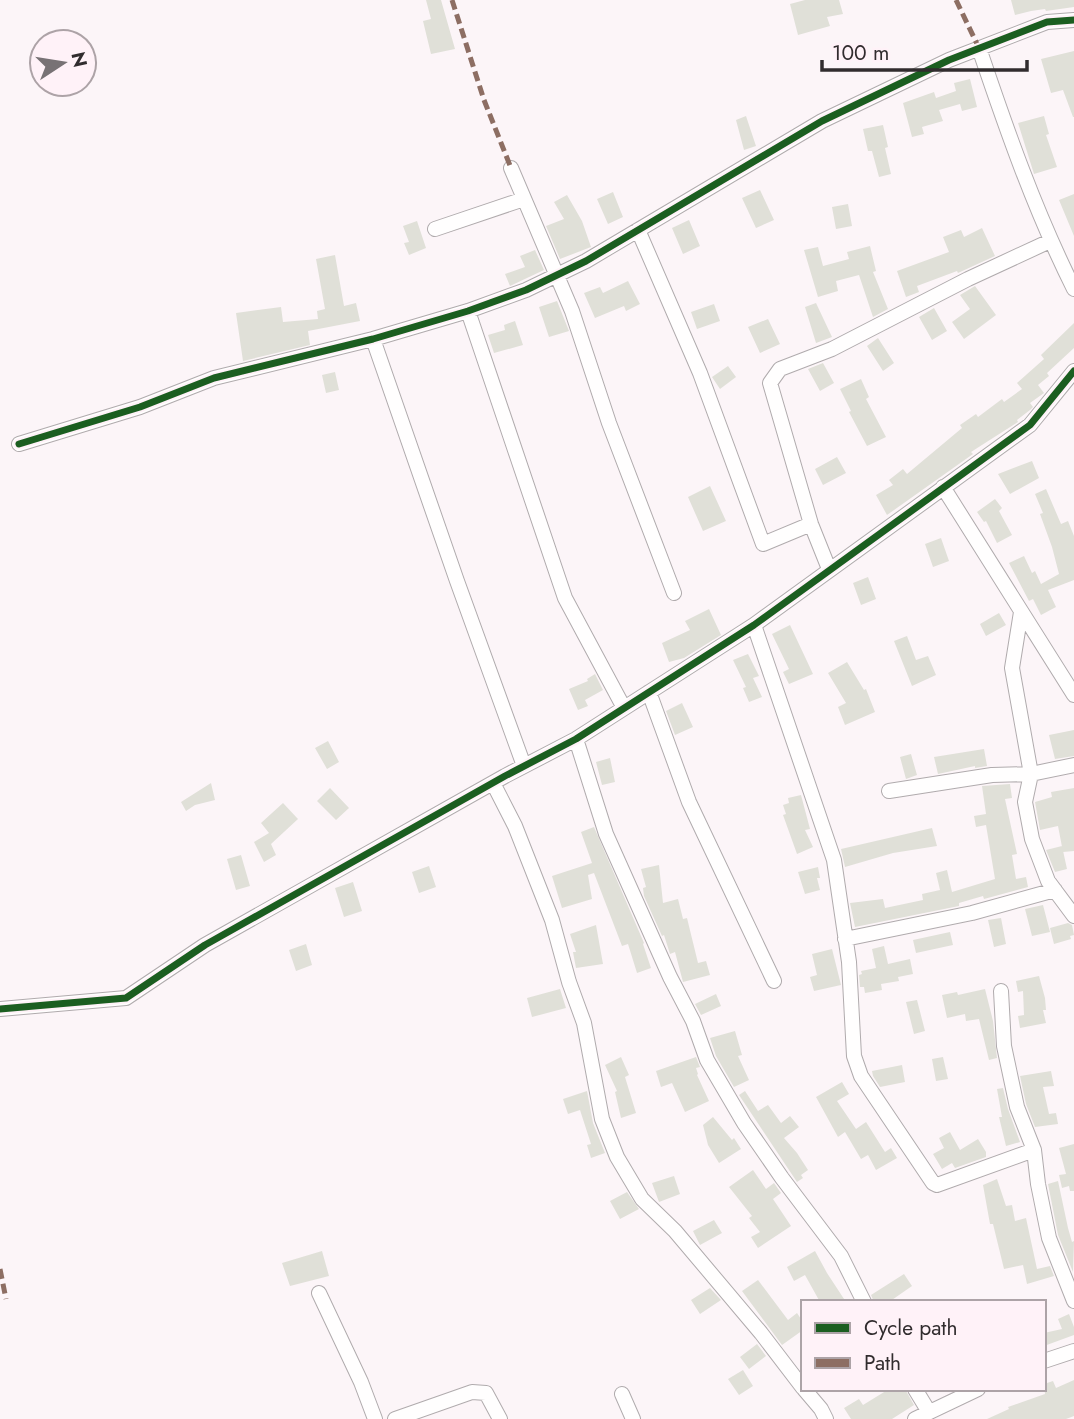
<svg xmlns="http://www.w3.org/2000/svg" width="1074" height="1419" font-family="Jost,sans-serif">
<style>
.building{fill:#e0e0d8}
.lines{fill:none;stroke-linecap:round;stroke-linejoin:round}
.street-casing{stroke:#b0abad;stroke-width:16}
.street{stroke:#fffefe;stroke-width:14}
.quiet{stroke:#8d6e63;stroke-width:5;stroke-dasharray:10 5;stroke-linecap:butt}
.cycleway-casing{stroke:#fff2f8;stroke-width:11}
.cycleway{stroke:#1b5e20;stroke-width:7}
</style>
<rect width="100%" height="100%" fill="#fcf5f8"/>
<path class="building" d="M426 0H441L455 49 431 54 423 21 431 19Z
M805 0H839L843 14 827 17 830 26 798 35 790 4Z
M1011 0H1074V7L1046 11 1045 9 1031 11 1015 15Z
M1074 51V117H1073L1063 90 1051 93 1041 59Z
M970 79 977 107 962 111 960 104 939 110 943 121 922 127 924 134 912 137 903 103 934 92 936 98 956 91 954 83Z
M746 116 756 146 744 150 736 120Z
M1044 116 1049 134 1046 135 1057 167 1034 174 1018 123Z
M883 125 888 147 885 148 891 174 879 177 872 151H868L863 129Z
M760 190 774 220 756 228 742 198Z
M613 192 623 217 608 224 597 199Z
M1074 194V236L1059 200Z
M567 195 582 221 591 247 560 259 546 226 564 219 554 202Z
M848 204 852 226 836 229 832 207Z
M689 220 700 246 683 254 672 228Z
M417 221 426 248 409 255 404 243 409 242 403 226Z
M982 228 995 256 958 273 957 271 917 286 919 292 906 297 897 271 949 252 943 237 961 230 964 237Z
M870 246 876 271 873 272 888 309 873 317 859 275 836 281 838 291 818 297 804 250 818 247 823 266 849 259 847 252Z
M535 250 544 270 510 286 505 274 525 267 520 256Z
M335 255 344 306 356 303 360 321 308 331 310 345 243 361 236 313 281 307 283 322 318 319 317 311 325 309 316 259Z
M628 281 640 304 626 311 624 306 595 318 584 293 600 287 603 293Z
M975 286 996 315 964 339 952 322 970 309 960 295Z
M557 301 569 331 549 337 539 307Z
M816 303 832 337 816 343 805 307Z
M714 304 720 321 697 329 691 312Z
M934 308 947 331 932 340 919 317Z
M768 319 780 344 760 353 748 327Z
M515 321 523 345 494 353 488 335 505 330 504 325Z
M1074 323V348L1047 373 1049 376 1038 385 1044 393 1030 403 1033 407 1030 410 1017 420 1018 422 971 452 973 454 887 515 876 495 893 485 889 480 903 469 907 474 962 428 960 425 976 414 978 417 1002 399 1004 402 1022 389 1017 383 1044 359 1041 355Z
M878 338 894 363 883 371 867 346Z
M823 363 834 383 820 391 808 369Z
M728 366 736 377 720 389 712 377Z
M335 372 339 390 326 393 322 375Z
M861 379 869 397 866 399 886 437 867 446 849 412 851 411 840 389Z
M837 457 846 473 823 485 815 469Z
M1032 461 1039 478 1010 494 998 474Z
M710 486 726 521 703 531 688 497Z
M1046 489 1061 524 1068 521 1074 536V580L1048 590 1056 607 1041 615 1033 599 1029 601 1009 563 1024 556 1032 573 1035 571 1041 584 1059 574 1052 547 1040 514 1043 513 1035 494Z
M995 499 1002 508 999 511 1012 535 997 543 986 521 984 522 977 512Z
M941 538 949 561 933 567 925 544Z
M868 577 876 599 861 605 853 583Z
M709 609 721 635 684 658 669 662 662 643 690 630 685 621Z
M999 613 1006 625 986 636 980 624Z
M790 625 813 674 789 684 783 672 789 669 772 634Z
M907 636 916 660 928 656 936 675 912 686 894 641Z
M748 654 759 676 753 678 762 697 749 702 743 688 746 687 733 660Z
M847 662 864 690 866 689 875 712 845 725 838 707 846 703 828 673Z
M595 674 603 690 585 700 588 706 578 710 569 689 588 681 587 679Z
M682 703 693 727 675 735 666 711Z
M1074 730V756L1055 759 1049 735Z
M328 741 339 762 327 769 315 748Z
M984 749 987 766 975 768V766L938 774 934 757Z
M911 754 917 775 906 779 900 757Z
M610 758 615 782 602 785 596 762Z
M211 783 215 800 195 805 186 811 181 802Z
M1010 784 1012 798 1005 799 1017 854 1012 855 1016 879 1026 877 1028 887 984 899 983 896 959 903V906L855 927 850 903 883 899 885 908 923 900 922 894 940 890 936 873 947 870 952 892 995 879 986 825 976 827 974 816 986 814 982 786Z
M330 788 349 808 336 820 317 801Z
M1074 788V851L1063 852 1058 826 1040 830 1035 802 1052 797 1051 792Z
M801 795 810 829 805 830 813 847 797 854 783 815 786 814 783 805 789 803 788 798Z
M283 803 298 819 271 844 276 855 264 862 254 842 269 833 261 823Z
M594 827 644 943 643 944 651 968 637 973 628 944 622 946 594 873 588 875 592 899 562 908 552 876 592 863 581 832Z
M932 828 937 846 893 853 845 867 841 849Z
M1062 846 1067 869 1055 872 1046 850Z
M241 855 250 886 236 890 227 859Z
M659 865 663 903 678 899 683 919 687 918 698 963 706 961 710 975 683 982 675 952 670 954 664 935 662 936 644 896 643 888 646 887 641 869Z
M429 866 436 887 419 893 412 872Z
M818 867 820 878H817L820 890 805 894 798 872Z
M353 882 362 911 344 917 335 888Z
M1043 905 1050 932 1032 936 1025 909Z
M1001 918 1006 944 994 947 988 920Z
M1068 923 1072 925 1074 935 1070 936 1071 939 1054 944 1050 928Z
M596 925 603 964 576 968 573 952H576L570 934Z
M950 932 953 945 916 953 913 940Z
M306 944 312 965 296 971 289 950Z
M884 946 888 964 910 959 913 974 898 977 899 981 881 984 882 990 865 993 864 987H860L859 975 862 974 861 971 876 968 872 949Z
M832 949 841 985 814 991 810 977 817 975 812 954Z
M1039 976 1045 998 1046 1010H1043L1046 1023 1020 1028 1018 1016 1024 1015 1023 991 1018 992 1016 981Z
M560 989 566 1008 532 1017 527 998Z
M985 989 993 1021 997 1058 989 1060 979 1019 966 1021 965 1014 947 1018 942 995 957 992 958 995Z
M716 994 721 1006 701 1015 695 1004Z
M917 1000 925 1031 914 1034 906 1002Z
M735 1031 742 1055 738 1056 749 1080 734 1087 716 1056 710 1038Z
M621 1057 629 1075 625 1077 636 1113 621 1118 615 1092 617 1091 605 1065Z
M696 1057 700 1067 696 1068 698 1074 697 1075 709 1101 685 1112 672 1083 661 1087 656 1071Z
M943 1057 948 1079 936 1081 932 1059Z
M902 1065 905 1082 880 1087 873 1076 872 1071Z
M1051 1071 1054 1086 1043 1087 1049 1114 1056 1113 1058 1124 1035 1127 1026 1104 1020 1076Z
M842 1082 849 1094 837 1101 856 1129 866 1122 885 1152 891 1148 897 1158 876 1170 868 1155 861 1159 845 1132 838 1137 816 1097Z
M1003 1088 1008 1109 1020 1142 1006 1146 999 1117H1002L997 1089Z
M587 1091 593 1123 605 1153 591 1158 587 1145 591 1144 580 1110 568 1114 563 1099Z
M745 1091 758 1111 768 1105 781 1123 790 1116 799 1127 784 1138 797 1153 808 1170 801 1175 803 1178 797 1182 739 1095Z
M713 1117 732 1140 734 1138 741 1149 719 1163 708 1145 703 1125Z
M950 1132 960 1150 978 1139 986 1152V1157L955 1168 952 1163 942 1169 933 1154 944 1148 939 1138Z
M1074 1144V1191H1070L1069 1186 1062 1188 1059 1175 1066 1174 1059 1148Z
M753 1170 766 1189 774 1183 781 1193 773 1199 791 1226 758 1248 751 1237 760 1232 749 1218 752 1216 729 1187Z
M674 1176 680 1194 659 1202 652 1183Z
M997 1179 1006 1206 1012 1205 1015 1221 1026 1218 1037 1269 1050 1266 1054 1276 1027 1284 1023 1265 1004 1269 993 1224H990L983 1185Z
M1058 1181 1068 1228 1072 1242 1074 1241 1073 1272 1058 1235 1048 1184Z
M627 1192 639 1209 620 1219 610 1201Z
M714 1220 722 1233 700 1245 693 1231Z
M322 1251 329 1276 290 1286 282 1263Z
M815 1251 827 1273 846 1302H820L805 1275 794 1281 787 1267Z
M904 1274 912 1286 889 1302H874L871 1295Z
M758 1280 788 1320 797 1313 803 1322V1330L782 1345 742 1291Z
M710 1288 721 1300 700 1314 691 1300Z
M1069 1314 1074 1327V1335L1044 1346V1333L1062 1329 1058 1319Z
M757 1344 766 1356 749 1369 740 1357Z
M743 1370 753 1386 739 1395 728 1379Z
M1074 1380V1416L1066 1419H987L1009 1409 1008 1407 1045 1394 1044 1384 1053 1381 1056 1388Z
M889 1389H905L914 1405 892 1419H851L844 1408 859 1399 863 1405Z"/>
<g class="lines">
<g class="street-casing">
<path id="street" d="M979 48C1007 131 1035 211 1074 289
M511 168 572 311 609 423 674 593
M435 229 524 199
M638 230 700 373 763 544 811 524
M468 311 565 598 624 708
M373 339 457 581 524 766
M19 444 140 407 214 378 373 339 468 311 526 290 586 261 822 121 949 60 1047 22 1074 20
M943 487 1074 695
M829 569 811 524 770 383 780 369 832 349 968 279 1050 241
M1021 612 1012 668 1031 774 1025 802 1032 839 1048 881 1074 916
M754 625 834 860 849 962 854 1056 861 1076 933 1183 937 1185 1034 1150
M649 692 689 802 774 981
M576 739 606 834 670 977 693 1021 707 1060 744 1123 782 1178 841 1256 864 1302
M493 783 515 826 552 920 569 982 584 1023 602 1119 617 1157 642 1199 675 1231 761 1333 803 1388
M889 791 992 775 1031 774 1074 765
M845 939 972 913 1055 890
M1001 991 1004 1046 1017 1107 1034 1150 1038 1184 1049 1238 1074 1301
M0 1009 126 998 205 945 505 776 576 739 754 625 1030 425 1074 371
M319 1293 361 1382 375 1419
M1044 1361 1074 1351
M804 1389 821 1409 826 1419
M915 1389 929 1412
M622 1394 633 1419
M395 1419 472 1392 486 1393 500 1419
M915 1419 978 1389"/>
</g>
<use href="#street" class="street"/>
<path class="quiet" d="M452 0 484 100 511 168
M956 0 979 48
M0 1269 6 1299"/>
<g class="cycleway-casing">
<path id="cycleway" d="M19 444 140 407 214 378 373 339 468 311 526 290 586 261 822 121 949 60 1047 22 1074 20
M0 1009 126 998 205 945 505 776 576 739 754 625 1030 425 1074 371"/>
</g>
<use href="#cycleway" class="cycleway"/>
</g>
<rect x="801" y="1300" width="245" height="91" fill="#fff2f8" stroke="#ada3a7" stroke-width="2"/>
<rect x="815" y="1323" width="35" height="10" fill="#1b5e20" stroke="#ada3a7" stroke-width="2"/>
<text x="864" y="1335" font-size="21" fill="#312c2e">Cycle path</text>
<rect x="815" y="1358" width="35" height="10" fill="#8d6e63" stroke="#ada3a7" stroke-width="2"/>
<text x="864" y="1370" font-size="21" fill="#312c2e">Path</text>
<g transform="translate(63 63) rotate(78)"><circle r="33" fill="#fff2f8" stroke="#ada3a7" stroke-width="2"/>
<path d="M0-5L12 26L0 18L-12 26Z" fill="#787275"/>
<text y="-10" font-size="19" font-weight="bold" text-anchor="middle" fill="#312c2e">N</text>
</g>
<path d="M822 60v10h205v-10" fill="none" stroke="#312c2e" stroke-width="3.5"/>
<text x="832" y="60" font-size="21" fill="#312c2e" stroke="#fff2f8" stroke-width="5" paint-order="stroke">100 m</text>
</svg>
